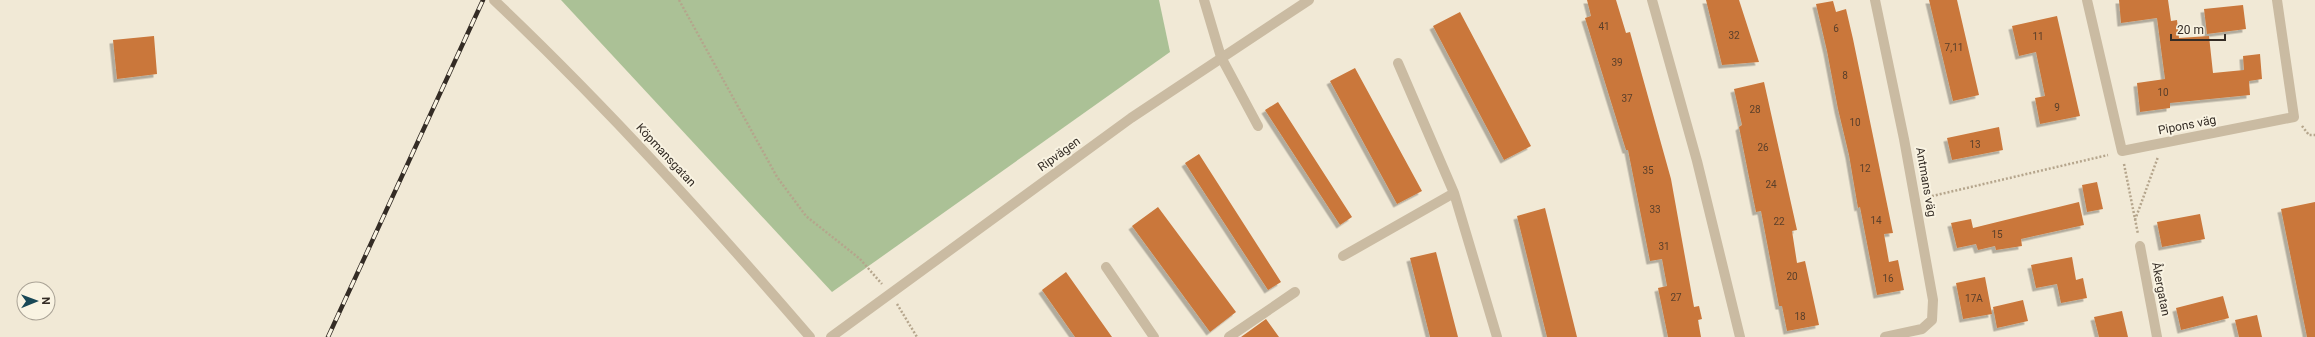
<svg xmlns="http://www.w3.org/2000/svg" width="2315" height="337" font-family="Roboto,sans-serif">
<style>
.green{fill:#abc196}
.building{fill:#ca773b;filter:url(#shadow)}
.lines{fill:none;stroke-linecap:round;stroke-linejoin:round}
.path{stroke:#b5a58c;stroke-width:2.5;stroke-dasharray:2 2;stroke-linecap:butt}
.minor{stroke:#cabba2;stroke-width:10}
.rail-casing{stroke:#342c25;stroke-width:4.5}
.rail{stroke:#f9f3e2;stroke-width:3;stroke-dasharray:9;stroke-linecap:butt}
.labels{text-anchor:middle;stroke-width:4;stroke-linejoin:round;paint-order:stroke}
.number-label{font-size:10px;fill:#5a3f2a}
.street-label{font-size:12px;fill:#342c25;stroke:#f9f3e2}
</style>
<defs>
<filter id="shadow"><feDropShadow dx="-3.5" dy="3.5" stdDeviation="0" flood-color="#0004"/></filter>
</defs>
<rect width="100%" height="100%" fill="#f1e9d6"/>
<path class="green" d="M561 0H1159L1170 52 832 292Z"/>
<path class="building" d="M1587 0H1616L1626 33 1630 32 1671 179 1694 307 1699 306 1702 319 1698 320 1701 337H1668L1658 288 1667 286 1662 259 1650 261 1628 150H1626L1585 18 1591 16Z
M1706 0H1739L1759 62 1722 65Z
M1929 0H1957L1979 95 1953 101Z
M2119 0H2168L2171 21 2177 20 2179 38 2209 36 2213 73 2244 70 2243 56 2260 54 2262 79 2249 81 2250 95 2170 103V108L2140 112 2137 83 2165 79 2157 18 2121 23Z
M1833 1 1836 12 1846 9 1853 39 1893 233 1884 234 1889 262 1898 260 1904 290 1877 295 1860 207 1858 208 1849 155 1838 109 1827 51 1816 4Z
M2243 5 2246 29 2207 34 2204 9Z
M1460 12 1531 146 1504 160 1433 26Z
M2057 16 2080 116 2040 124 2035 98 2045 96 2036 52 2019 56 2012 26Z
M154 36 157 74 117 79 113 40Z
M1355 68 1422 191 1397 204 1330 81Z
M1764 82 1797 230 1792 231 1797 263 1805 261 1819 325 1787 331 1782 306H1779L1761 211 1756 212 1739 127 1742 125 1734 89Z
M1278 102 1352 217 1340 225 1265 110Z
M1999 127 2003 150 1952 160 1947 138Z
M1199 154 1281 282 1268 290 1185 163Z
M2097 182 2103 209 2087 212 2082 185Z
M2079 202 2084 225 2021 239 2022 246 1996 250 1995 246 1978 250 1976 244 1957 248 1951 223 1971 219 1973 228Z
M2315 202V337H2307L2281 209Z
M1158 207 1236 312 1210 332 1132 226Z
M1545 208 1577 337H1547L1517 216Z
M2200 214 2205 239 2162 247 2157 222Z
M1436 252 1458 337H1430L1410 258Z
M2072 257 2076 280 2083 278 2087 298 2061 303 2057 284 2036 288 2031 265Z
M1066 272 1112 337H1075L1042 290Z
M1985 277 1992 314 1963 319 1956 283Z
M2223 296 2229 318 2181 330 2176 308Z
M2023 300 2028 321 1997 328 1993 307Z
M2122 311 2128 337H2099L2094 317Z
M2257 315 2262 337H2239L2235 320Z
M1266 319 1279 337H1241L1248 332Z"/>
<g class="lines">
<path class="path" d="M679 0 777 177 806 216 860 259 882 284
M2302 126 2309 135H2315
M2124 164 2138 234
M1928 197 2108 155
M2135 220 2158 157
M897 304 917 337"/>
<path class="minor" d="M494 0C606 106 709 220 810 337
M1204 0 1221 57 1258 126
M1652 0 1697 161 1740 337
M1875 0 1904 139 1933 300 1932 320 1922 329 1885 337
M2087 0 2122 151 2294 117 2277 0
M1398 63 1454 193
M2140 246 2157 337
M1343 256 1454 193 1497 337
M1106 267 1154 337
M831 337 1131 118 1309 0
M1229 337 1295 292"/>
<g class="rail-casing">
<path id="rail" d="M328 337 483 0"/>
</g>
<use href="#rail" class="rail"/>
</g>
<g class="labels">
<g class="number-label">
<text x="1604" y="30">41</text>
<text x="1836" y="32">6</text>
<text x="1734" y="39">32</text>
<text x="2038" y="40">11</text>
<text x="1954" y="51">7,11</text>
<text x="1617" y="66">39</text>
<text x="1845" y="79">8</text>
<text x="2163" y="96">10</text>
<text x="1627" y="102">37</text>
<text x="2057" y="111">9</text>
<text x="1755" y="113">28</text>
<text x="1855" y="126">10</text>
<text x="1975" y="148">13</text>
<text x="1763" y="151">26</text>
<text x="1865" y="172">12</text>
<text x="1648" y="174">35</text>
<text x="1771" y="188">24</text>
<text x="1655" y="213">33</text>
<text x="1876" y="224">14</text>
<text x="1779" y="225">22</text>
<text x="1997" y="238">15</text>
<text x="1664" y="250">31</text>
<text x="1792" y="280">20</text>
<text x="1888" y="282">16</text>
<text x="1676" y="301">27</text>
<text x="1974" y="302">17A</text>
<text x="1800" y="320">18</text>
</g>
<g class="street-label">
<text transform="translate(2187 125) rotate(-11)" y="4">Pipons väg</text>
<text transform="translate(1059 154) rotate(-36)" y="4">Ripvägen</text>
<text transform="translate(666 155) rotate(47)" y="4">Köpmansgatan</text>
<text transform="translate(1926 182) rotate(80)" y="4">Antmans väg</text>
<text transform="translate(2161 289) rotate(79)" y="4">Åkergatan</text>
</g>
</g>
<g transform="translate(36 301) rotate(89)"><circle r="19" fill="#f9f3e2" stroke="#aaa396"/>
<path d="M0-3L7 15L0 10L-7 15Z" fill="#194856"/>
<text y="-6" font-size="11" font-weight="bold" text-anchor="middle" fill="#342c25">N</text>
</g>
<path d="M2171 34v6h54v-6" fill="none" stroke="#342c25" stroke-width="2"/>
<text x="2177" y="34" font-size="12" fill="#342c25" stroke="#f9f3e2" stroke-width="3" paint-order="stroke">20 m</text>
</svg>
